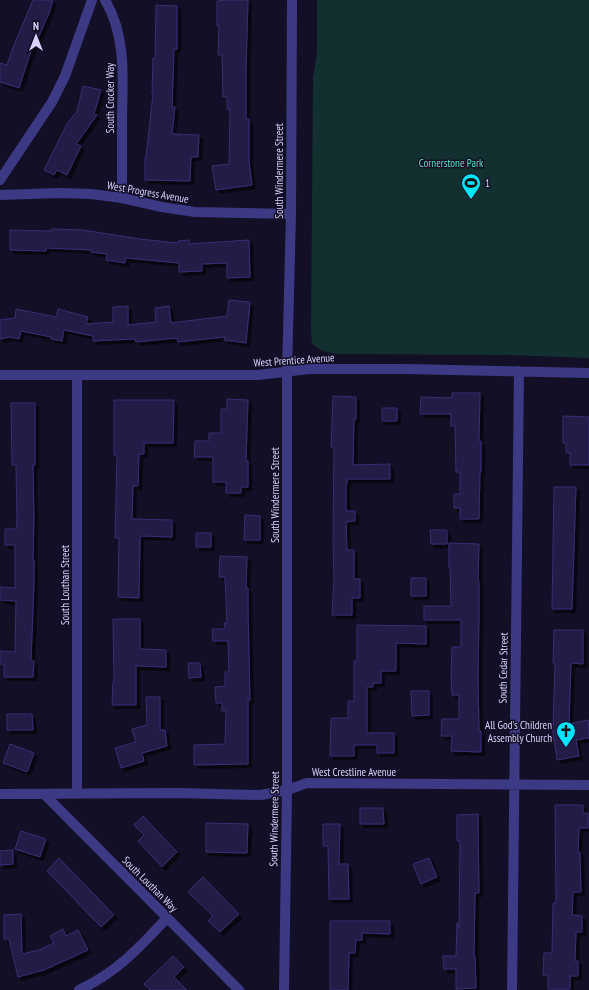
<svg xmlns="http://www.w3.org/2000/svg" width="589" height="990" font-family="'PT Sans Narrow',sans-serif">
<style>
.green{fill:#12302f}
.building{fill:#241b47;stroke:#3b2d73;filter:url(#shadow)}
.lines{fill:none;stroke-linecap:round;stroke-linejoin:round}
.minor{stroke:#3d3a85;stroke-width:10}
.labels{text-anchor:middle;stroke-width:3;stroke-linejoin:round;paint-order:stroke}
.street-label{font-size:11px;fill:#d9d4ff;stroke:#130f26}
.park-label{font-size:11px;fill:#5fe0c0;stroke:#130f26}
.poi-label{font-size:11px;fill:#d9d4ff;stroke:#130f26;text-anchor:start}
</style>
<defs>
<filter id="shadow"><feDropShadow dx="3.5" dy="3.5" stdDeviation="0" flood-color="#0009"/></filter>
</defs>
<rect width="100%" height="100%" fill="#130f26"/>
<path class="green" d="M317 0H589V358L507 355 337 354 322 351 312 344 311 331 313 78 317 53Z"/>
<path class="building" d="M33 0H53L49 13 35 45H33L19 88 0 82V63L7 65 14 45Z
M225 0H248L246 69V119H249V161L252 185 216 190 212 166 229 164 230 109H227V97H223L222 55H218L219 26H217V1Z
M156 5 177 6V49H174L172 107H175L172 134 199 135 198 157H191L190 181 145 180V157H146L153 94H152L153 58H155Z
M83 86 101 90 94 114 97 115 76 144 81 146 67 175 57 170 54 175 44 170 67 124 77 111Z
M52 229 83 230 140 239 178 243V241L189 240V244L249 240 250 277 227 278V263L202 264V271L179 272V263L126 258 125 263 106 260 107 254 91 252V250L46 248V251L10 250V230L52 231Z
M229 300 250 302 246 343 224 340 225 337 178 342 177 338 136 342 135 339 93 341V336L64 330 62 341 51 339V337L21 331 19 339 10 337 0 339V320L15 318 16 309 56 317 58 309 88 317 86 324 113 322V307L128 306V325L156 322 155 308 169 306 171 323 227 316Z
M452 393H480L479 441H481V472H480L479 519H460V508H454V494H460V472H456L455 426H451V414H420L421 397 452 398Z
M333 396 356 397V419H354L353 465 390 464V479H347V484H346V511H355V521L346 522 347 550H354V579H360V598H352V615H332L334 579 333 540 334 447H331Z
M227 399 248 400 246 461H248V487H241V493H226V482H213V457H194L195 441H209V433H221V409H227Z
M114 400H174L173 443H144V454H139L138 486H133L132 519 172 520V537L141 536 140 538 139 598 118 597 119 538H115L117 455H114Z
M11 403H35V465H33L34 518 33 560H34V582L31 661H34L33 677H4V664H0V651L15 652 16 601 0 600V587L15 588V545H5V529H16L17 522 16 465H12Z
M382 408H397V421H382Z
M563 416 589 417V465H570V453H566V443H563Z
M554 487H576L572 609H552Z
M245 515 260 516V540H244Z
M430 530H447V544H431Z
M196 533H211V547H196Z
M449 543 479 544 478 581H479V617L478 676 479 731H481V752L451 751 452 736H441L442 719H459V695H452L451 676 452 647H461V620H424V606H451L450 568H449Z
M220 556 247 557 246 588H248V610L250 700H248V764L194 765V745L225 744 226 711H222V703H216L215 687 225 686V672H229L228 641H213L212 629H225L224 623H227L225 577H219Z
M411 578H426V596H411Z
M113 619H140V649L166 650V667L136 666V705H112L113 682H114Z
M357 625 426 626V644L396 643V671H381V683H373V687H367V733H394V753H377V745H354V756H330L331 718H348V701H354V661H357Z
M554 630H583V664L571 663 569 724 588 720 589 729V738L576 740 579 756 557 760 552 726H553L555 663H553Z
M188 663H200L201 677 189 678Z
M411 691H429V715L412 716Z
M146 697H160V730H165L167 746 142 753 144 761 121 768 115 748 136 742 132 729 147 725Z
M7 714H32L33 730H7Z
M10 744 34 753 27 772 3 763Z
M555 805H583V813H588V828H579L578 852H580L581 892H573L572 915 582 916V932H576L575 961H578V976H570V989H548V975H543L544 953H552L553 903H556Z
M360 808H383L384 824H360Z
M478 814 479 893H475L474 956H475L476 988 456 989V969H444L443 956H456L457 923 459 928 460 841H457V815Z
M143 816 177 852 162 867 138 841 144 835 134 825Z
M206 823 248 824 247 853 206 852Z
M323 824H340L339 864H348L349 899H329L328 846H323Z
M21 831 46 839 40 857 15 849Z
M13 850V864L0 865V851Z
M59 858 114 915 101 927 47 871Z
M429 858 437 877 421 884 413 864Z
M203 877 239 914 220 932 208 921 213 916 188 892Z
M21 914 22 954 39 950 54 943 50 936 63 929 66 936 78 930 88 950 44 970 18 977 9 939H4V915Z
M330 921H390V934L362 933V940H356L355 953H349L348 990H330Z
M173 956 184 967 174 977 187 990H150L144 984Z"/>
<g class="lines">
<path class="minor" d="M105 0C126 35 123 77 122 116 122 143 122 171 122 198
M0 180 52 102 65 76 92 0
M0 195 59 193 91 194 122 198 162 207 195 212 291 214
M0 375H258L309 369H405L589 373
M77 376V794
M0 794 177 793 261 795 287 790 307 783 589 785
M44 794 239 990
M79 990C117 972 139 948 167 918
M284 990 287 790V372L291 214 292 0
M512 990 519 371"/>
</g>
<defs>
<g id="stadium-pin" transform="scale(1)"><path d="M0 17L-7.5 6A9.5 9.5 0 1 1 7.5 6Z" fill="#00e5ff" stroke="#130f26"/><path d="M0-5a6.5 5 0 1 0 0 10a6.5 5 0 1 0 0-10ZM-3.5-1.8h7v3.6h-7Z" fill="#111"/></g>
<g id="church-pin" transform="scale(1)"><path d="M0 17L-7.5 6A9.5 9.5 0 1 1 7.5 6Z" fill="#00e5ff" stroke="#130f26"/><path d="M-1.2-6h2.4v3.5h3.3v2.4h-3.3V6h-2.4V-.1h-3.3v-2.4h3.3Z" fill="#111"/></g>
</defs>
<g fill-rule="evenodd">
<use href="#stadium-pin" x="471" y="183"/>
<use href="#church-pin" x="566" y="731"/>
</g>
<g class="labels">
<g class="street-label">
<text transform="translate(110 98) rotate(-90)" y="4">South Crocker Way</text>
<text transform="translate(279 171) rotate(-90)" y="4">South Windermere Street</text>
<text transform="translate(148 192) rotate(10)" y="4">West Progress Avenue</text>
<text transform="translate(294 360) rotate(-4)" y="4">West Prentice Avenue</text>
<text transform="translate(275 495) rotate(-90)" y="4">South Windermere Street</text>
<text transform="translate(65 585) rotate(-90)" y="4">South Louthan Street</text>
<text transform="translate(503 668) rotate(-89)" y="4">South Cedar Street</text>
<text x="354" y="776">West Crestline Avenue</text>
<text transform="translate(274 819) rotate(-89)" y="4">South Windermere Street</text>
<text transform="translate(150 884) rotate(45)" y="4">South Louthan Way</text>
</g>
<g class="park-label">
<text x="451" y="167">Cornerstone Park</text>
</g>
<g class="poi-label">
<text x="485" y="187">1</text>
<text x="552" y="729" text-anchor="end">All God's Children<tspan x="552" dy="13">Assembly Church</tspan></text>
</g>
</g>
<g transform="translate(36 36)" stroke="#130f26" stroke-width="3" paint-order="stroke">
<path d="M0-3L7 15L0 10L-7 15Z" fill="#d9d4ff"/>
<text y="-6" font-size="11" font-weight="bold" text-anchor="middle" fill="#d9d4ff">N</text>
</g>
</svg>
